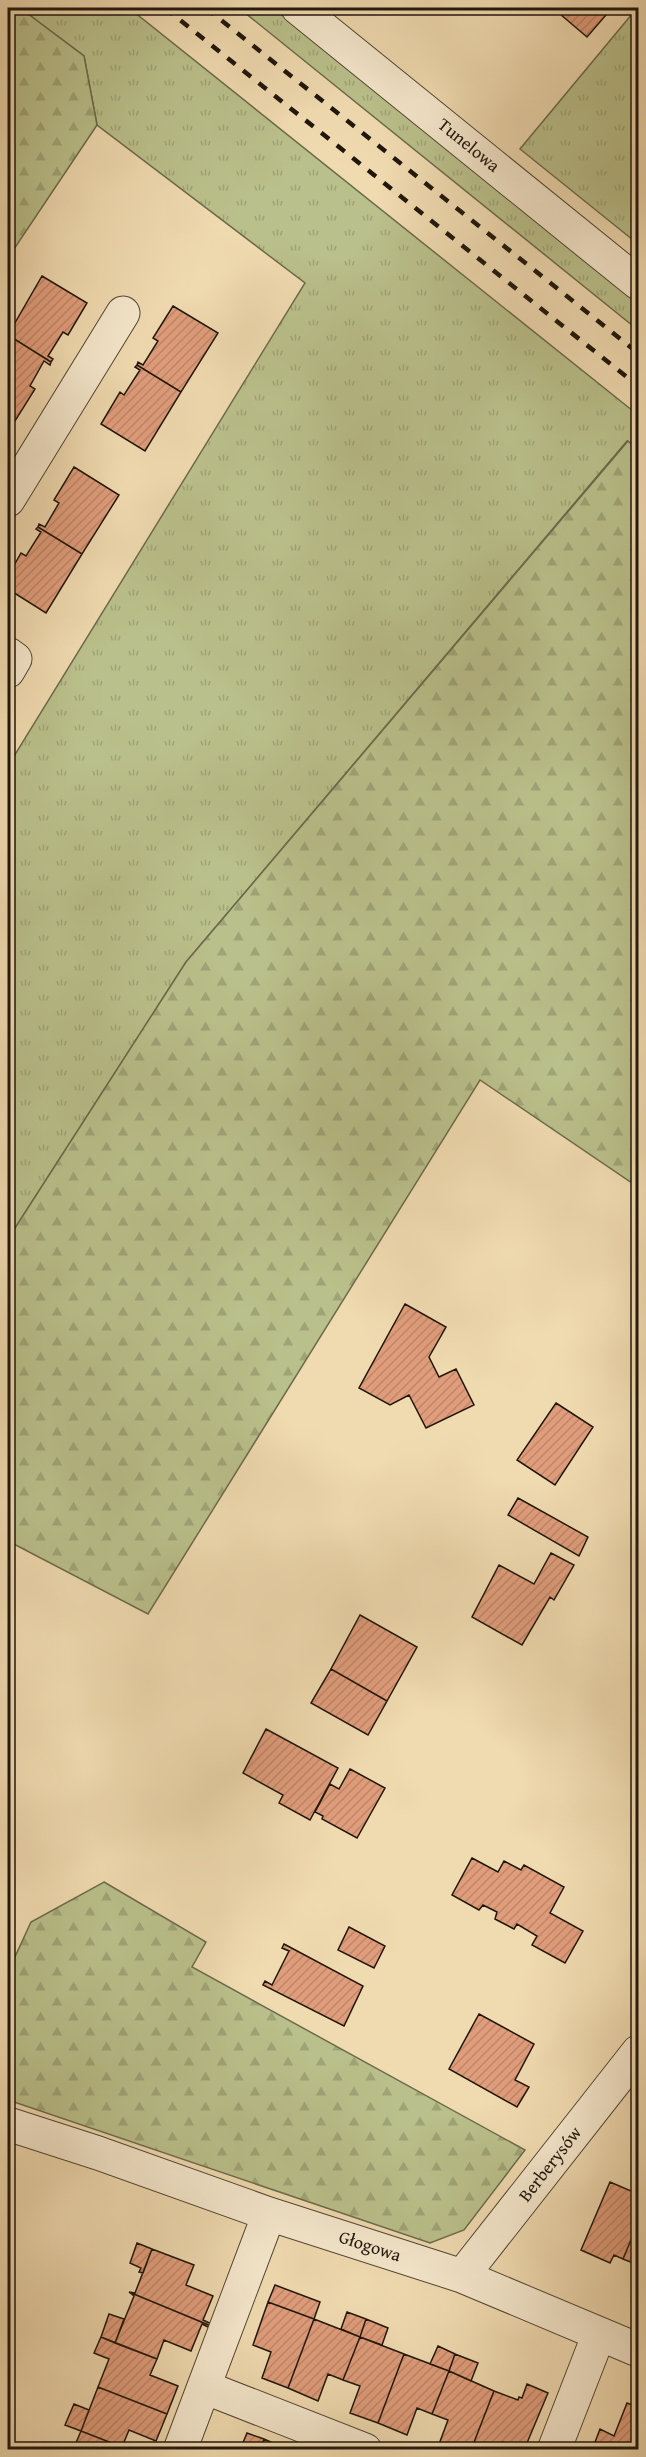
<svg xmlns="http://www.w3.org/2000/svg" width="646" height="2457" font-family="'Gentium Book Plus',serif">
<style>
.grass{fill:url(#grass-tufts);stroke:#6c6b4c;stroke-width:1.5}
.forest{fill:url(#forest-firs);stroke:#6c6b4c;stroke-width:1.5}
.building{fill:url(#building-hatch);stroke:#1f160c;stroke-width:1.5}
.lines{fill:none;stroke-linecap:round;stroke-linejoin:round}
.minor-casing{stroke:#534735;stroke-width:35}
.minor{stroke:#f5e7cc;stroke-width:33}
.rail{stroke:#1f160c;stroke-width:4.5;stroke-dasharray:10 10;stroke-linecap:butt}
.labels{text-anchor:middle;stroke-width:4.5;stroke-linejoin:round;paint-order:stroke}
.street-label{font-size:18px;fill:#1f160c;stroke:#f5e7cc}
</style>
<defs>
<pattern id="grass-tufts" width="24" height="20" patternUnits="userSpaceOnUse" patternTransform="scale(1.5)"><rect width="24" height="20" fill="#bac08b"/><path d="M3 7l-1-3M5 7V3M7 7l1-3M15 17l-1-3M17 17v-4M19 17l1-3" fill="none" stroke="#9fa477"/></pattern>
<pattern id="forest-firs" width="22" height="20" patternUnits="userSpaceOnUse" patternTransform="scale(1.5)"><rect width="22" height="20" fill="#bac08b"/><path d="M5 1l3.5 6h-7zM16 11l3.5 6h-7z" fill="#9fa477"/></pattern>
<pattern id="building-hatch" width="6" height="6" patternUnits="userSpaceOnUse" patternTransform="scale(1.5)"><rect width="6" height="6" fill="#e09d7b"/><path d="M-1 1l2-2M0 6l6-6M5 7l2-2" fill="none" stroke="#c08669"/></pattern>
</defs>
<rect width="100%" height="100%" fill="#f0dab0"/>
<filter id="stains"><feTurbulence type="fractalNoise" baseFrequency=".00333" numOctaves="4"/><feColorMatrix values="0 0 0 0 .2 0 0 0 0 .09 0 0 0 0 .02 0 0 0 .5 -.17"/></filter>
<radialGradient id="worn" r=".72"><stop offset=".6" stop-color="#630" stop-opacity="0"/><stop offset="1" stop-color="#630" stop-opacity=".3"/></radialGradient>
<path class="grass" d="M20 8H129L638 415V450L627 441 186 962 8 1239V766L305 283 97 125 84 56Z
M239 8H273L638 302V330Z
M637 8H638V244L520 149Z"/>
<path class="forest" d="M8 8H20L84 56 97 125 8 258Z
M628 441 638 450V1187L480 1080 148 1614 8 1541V1239L186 962Z
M104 1882 206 1942 192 1967 525 2150 464 2230 430 2243 8 2100V1972L31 1922Z"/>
<path class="building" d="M553 8H612L587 37Z
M42 276 87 303 68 335 63 332 48 356 53 359 51 362 8 335Z
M173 306 218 333 181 392 137 365 138 362 143 365 158 341 153 338Z
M8 335 51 362 50 365 44 361 30 386 35 389 15 421 8 416Z
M137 365 181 392 145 451 101 424 120 392 124 395 140 370 135 367Z
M74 467 119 495 82 554 38 527 39 524 45 527 59 503 54 500Z
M38 527 82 554 46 613 8 589V576L21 553 26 556 41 532 36 529Z
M405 1304 446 1327 429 1357 439 1377 456 1369 474 1405 426 1428 409 1395 390 1405 359 1388Z
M556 1403 593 1427 555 1485 517 1460Z
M518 1498 588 1537 579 1556 508 1515Z
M551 1553 574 1565 554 1600 550 1597 522 1645 472 1617 499 1565 534 1584Z
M360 1615 417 1647 387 1701 331 1669Z
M331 1669 387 1701 368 1735 311 1703Z
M266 1729 338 1768 310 1820 279 1803 283 1795 243 1773Z
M350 1769 385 1788 357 1838 322 1819 323 1816 315 1812 330 1784 339 1789Z
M472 1858 498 1872 504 1861 521 1870 524 1865 564 1887 550 1913 583 1931 565 1963 532 1945 537 1936 517 1924 514 1929 495 1919 497 1912 483 1905 479 1910 452 1895Z
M349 1927 385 1946 374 1968 338 1950Z
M284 1944 363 1986 344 2026 263 1985 265 1981 272 1985 289 1951 282 1948Z
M479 2014 534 2044 515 2080 529 2087 517 2107 449 2069Z
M610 2182 638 2194V2223L623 2259 614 2255 610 2263 581 2250Z
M638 2223V2265L623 2259Z
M137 2243 152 2249 143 2273 139 2272 141 2268 130 2263Z
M152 2249 194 2265 186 2285 213 2296 203 2320 212 2324 211 2326 129 2292 135 2293Z
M275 2285 320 2302 314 2319 268 2302Z
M129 2292 211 2326 210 2328 202 2324 191 2351 164 2340 157 2359 115 2343 134 2296Z
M268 2302 314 2319 288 2388 262 2378 271 2352 253 2345Z
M347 2312 366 2319 360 2337 341 2329Z
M109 2314 124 2319 115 2343 101 2337Z
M314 2319 360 2337 343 2380 328 2374 318 2401 288 2388Z
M366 2319 388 2328 382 2345 360 2337Z
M101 2337 157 2359 150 2375 178 2386 167 2414 98 2387 109 2359 94 2353Z
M360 2337 404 2354 378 2423 350 2413 360 2386 343 2380Z
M438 2346 455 2354 449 2371 430 2364Z
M404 2354 449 2371 432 2414 417 2408 407 2435 378 2423Z
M455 2354 478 2363 471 2381 449 2371Z
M449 2371 494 2391 471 2450H444L438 2447 448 2420 432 2414Z
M527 2384 548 2393 524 2450 503 2442 500 2450H471L494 2391 518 2400 519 2397 522 2398Z
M98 2387 167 2414 156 2441 129 2430 122 2447 81 2431Z
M627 2403 638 2407V2450H592L600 2429 614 2436Z
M74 2404 89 2410 81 2431 65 2425Z
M81 2431 122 2447 121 2450H73Z
M247 2433 264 2439 260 2450H240Z
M264 2439 289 2450H260Z"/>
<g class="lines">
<g class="minor-casing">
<path id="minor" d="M298 8 638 283
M8 500 123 313
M8 654 15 659 8 671
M8 2124 98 2153 269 2214 462 2276 638 2350
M462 2276 638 2052
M204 2387 365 2450
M180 2450 269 2214
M554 2450 599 2334"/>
</g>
<use href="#minor" class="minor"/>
<path class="rail" d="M165 8 638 386
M206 8 638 353"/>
</g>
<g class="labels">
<g class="street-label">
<text transform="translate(469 145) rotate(39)" y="6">Tunelowa</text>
<text transform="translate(550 2164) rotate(-52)" y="6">Berberysów</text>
<text transform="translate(370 2246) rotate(18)" y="6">Głogowa</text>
</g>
</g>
<rect width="646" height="2457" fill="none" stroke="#f0dab0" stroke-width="30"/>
<rect x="9" y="9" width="628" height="2439" fill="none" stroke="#1f160c" stroke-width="3"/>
<rect x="15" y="15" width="616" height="2427" fill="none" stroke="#1f160c" stroke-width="1.5"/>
<rect width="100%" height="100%" filter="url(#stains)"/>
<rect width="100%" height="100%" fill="url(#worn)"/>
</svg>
